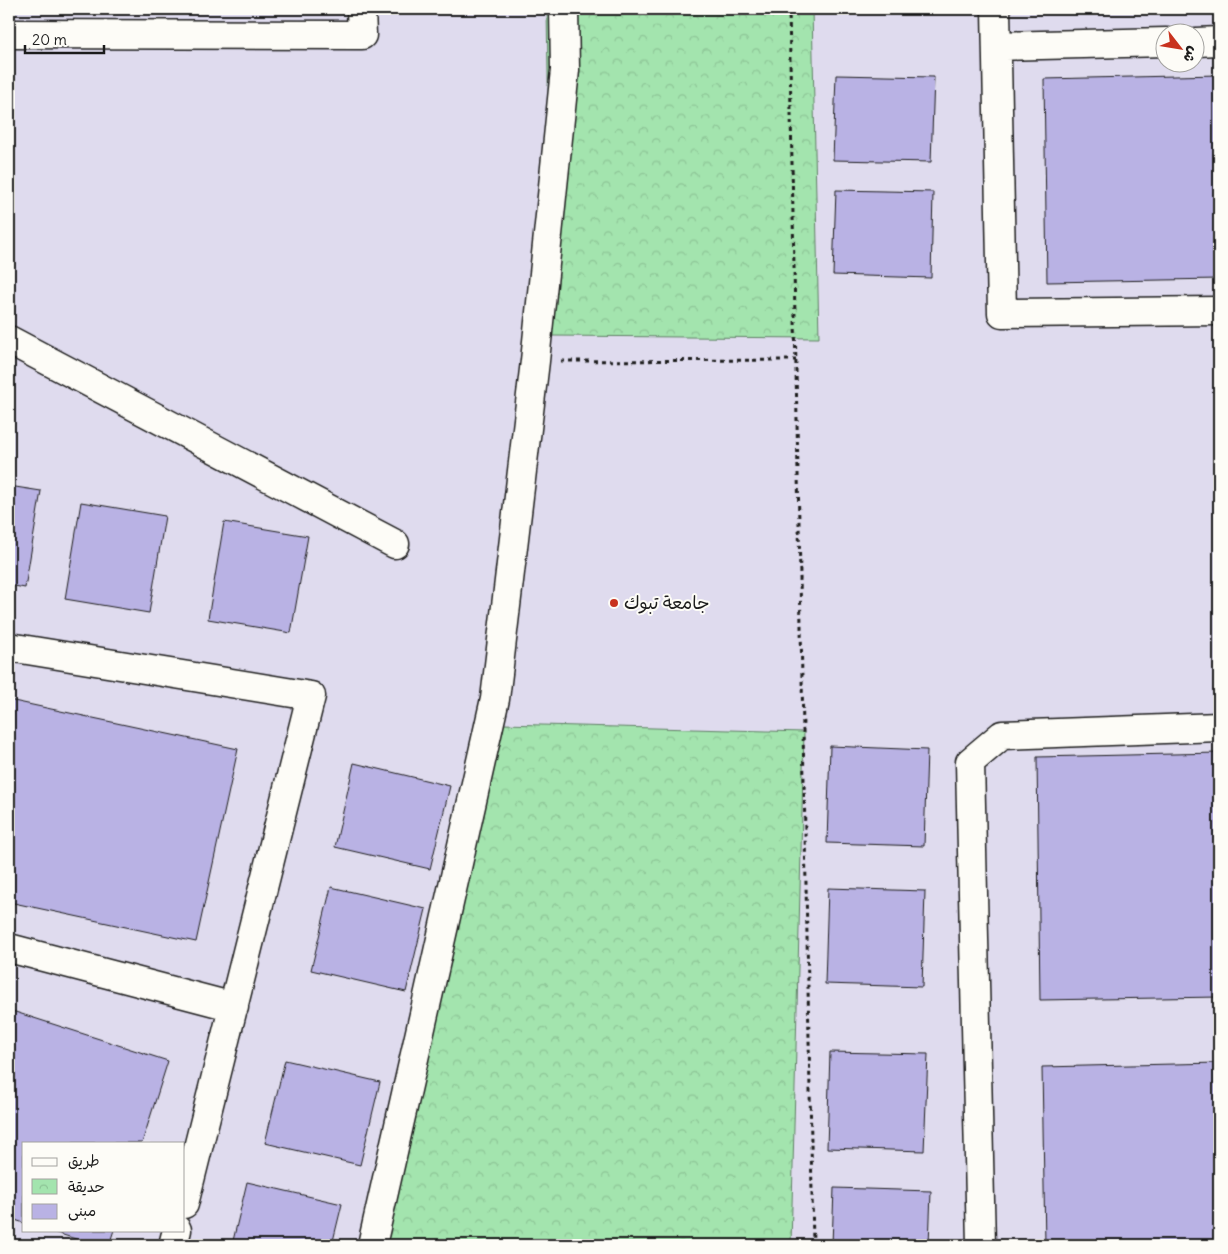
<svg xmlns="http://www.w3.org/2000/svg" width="1228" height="1254" font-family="Delius,'Playpen Sans Arabic',sans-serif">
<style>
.built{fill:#dfdbee;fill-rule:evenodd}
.park{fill:url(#park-crowns);stroke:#608065}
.building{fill:#b9b2e4;stroke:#1c1c1c}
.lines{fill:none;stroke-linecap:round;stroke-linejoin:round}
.street-casing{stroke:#1c1c1c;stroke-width:31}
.path{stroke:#1c1c1c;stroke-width:3;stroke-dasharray:4 4;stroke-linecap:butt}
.street{stroke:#fdfcf7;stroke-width:28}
.poi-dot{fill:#c8321e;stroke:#fdfcf7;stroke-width:2}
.labels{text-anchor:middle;stroke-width:4;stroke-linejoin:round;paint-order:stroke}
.poi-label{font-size:18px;fill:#1c1c1c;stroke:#fdfcf7;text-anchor:start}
</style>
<defs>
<pattern id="park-crowns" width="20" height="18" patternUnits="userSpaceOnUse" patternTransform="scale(1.25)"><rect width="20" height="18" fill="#a3e4ae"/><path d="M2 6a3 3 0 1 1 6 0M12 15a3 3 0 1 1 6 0" fill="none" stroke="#8cc395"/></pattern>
</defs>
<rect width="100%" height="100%" fill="#efedf3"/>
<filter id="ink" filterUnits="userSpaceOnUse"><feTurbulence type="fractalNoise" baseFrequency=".02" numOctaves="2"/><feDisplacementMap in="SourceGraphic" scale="10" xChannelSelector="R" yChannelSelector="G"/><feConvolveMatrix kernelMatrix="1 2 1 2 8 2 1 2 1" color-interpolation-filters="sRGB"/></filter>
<g filter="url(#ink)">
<path class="built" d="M9 9H1219V1245H9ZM1166 32H1196V62H1166ZM24 1143H184V1230H24Z"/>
<path class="park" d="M547 9H812L819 338 552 336Z
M504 724 804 732 791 1245H383Z"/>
<path class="building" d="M836 75 934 77 931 162 833 160Z
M1219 75V279L1047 282 1044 79Z
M836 190 933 192 931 278 833 275Z
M9 486 41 491 25 588 9 585Z
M81 502 165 516 149 613 65 599Z
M224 522 308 536 291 633 208 619Z
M9 700 238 749 196 942 9 902Z
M830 746 927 750 924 846 827 843Z
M1219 753V997L1040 1000 1037 757Z
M354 763 450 786 430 869 335 847Z
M331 887 426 909 406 992 311 970Z
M828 888 925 891 922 987 825 984Z
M9 1010 168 1061 142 1143H24V1223L9 1218Z
M830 1052 928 1054 924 1151 827 1148Z
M285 1060 380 1082 360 1165 265 1143Z
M1219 1063V1245H1045L1042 1067Z
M247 1182 342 1204 332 1245H232Z
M834 1188 931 1191 929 1245H832Z
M47 1230H114L109 1245H95Z"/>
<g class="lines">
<g class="street-casing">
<path id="street" d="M996 9 1002 313 1219 311
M9 34 362 35 361 9
M1196 42 1219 41
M997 46 1166 42
M9 340 395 544
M9 647 311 696 184 1204
M9 948 234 1007
M173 1245 177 1230
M372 1245 495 699 535 361 565 70 564 9
M981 1245 970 762 1002 735 1219 727"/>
</g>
<path class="path" d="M789 9 813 1245
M561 361 796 360"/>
<use href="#street" class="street"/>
</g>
</g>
<circle class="poi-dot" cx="614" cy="603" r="5"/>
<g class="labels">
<g class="poi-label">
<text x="624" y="609">جامعة تبوك</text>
</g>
</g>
<rect width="1228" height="1254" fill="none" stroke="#fdfcf7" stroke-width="30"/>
<rect x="15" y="15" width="1198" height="1224" fill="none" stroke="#1c1c1c" stroke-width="2" filter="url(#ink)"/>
<rect x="22" y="1142" width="162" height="90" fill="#fdfcf7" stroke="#a3a29f"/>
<rect x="32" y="1158" width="25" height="8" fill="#fdfcf7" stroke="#a3a29f"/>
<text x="68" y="1166" font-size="15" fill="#1c1c1c">طريق</text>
<rect x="32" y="1179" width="25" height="15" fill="url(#park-crowns)" stroke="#a3a29f"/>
<text x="68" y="1192" font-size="15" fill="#1c1c1c">حديقة</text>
<rect x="32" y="1204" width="25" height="15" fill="#b9b2e4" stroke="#a3a29f"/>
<text x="68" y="1216" font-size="15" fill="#1c1c1c">مبنى</text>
<g transform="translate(1180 48) rotate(121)"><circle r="24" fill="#fdfcf7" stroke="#a3a29f"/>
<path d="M0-4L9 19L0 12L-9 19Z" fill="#c8321e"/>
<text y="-8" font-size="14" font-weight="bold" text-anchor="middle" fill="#1c1c1c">ش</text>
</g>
<path d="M25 45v8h79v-8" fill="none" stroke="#1c1c1c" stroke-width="2.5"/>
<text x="32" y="45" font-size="15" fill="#1c1c1c" stroke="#fdfcf7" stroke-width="4" paint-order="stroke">20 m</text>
</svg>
